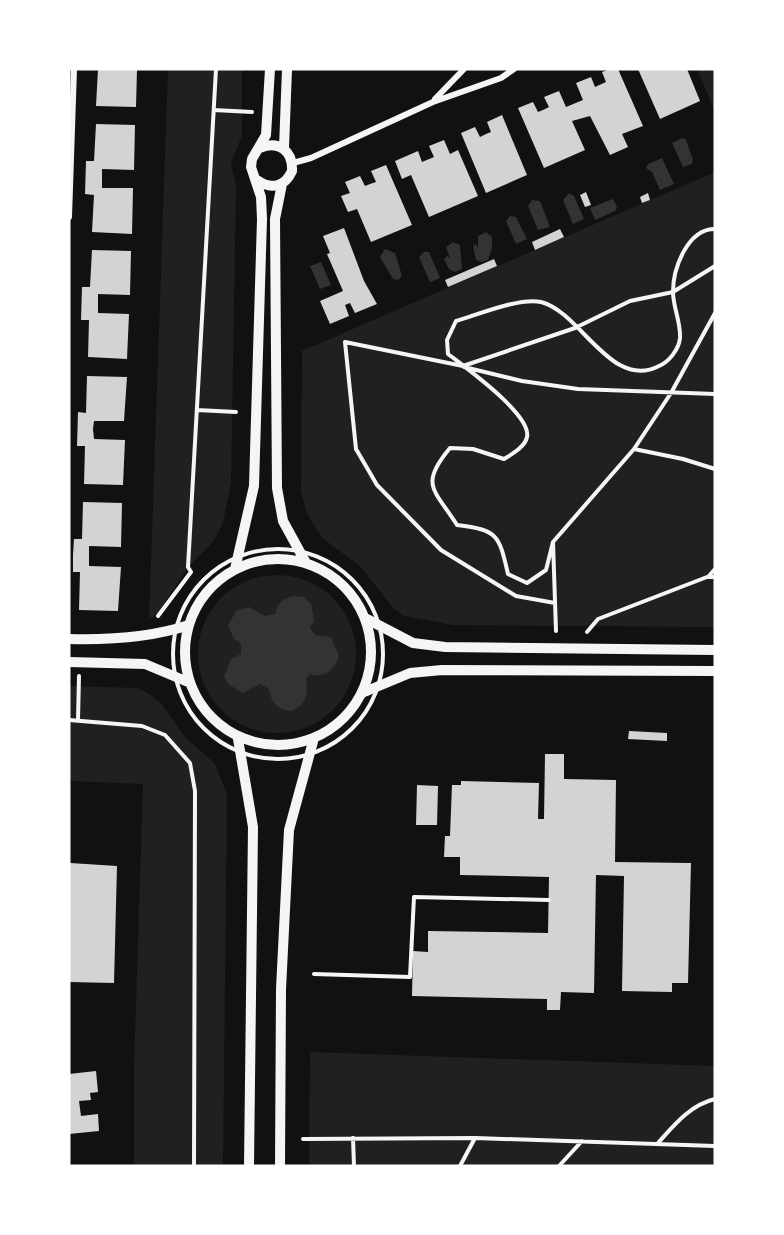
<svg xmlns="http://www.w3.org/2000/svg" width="784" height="1235" font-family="'Noto Sans',sans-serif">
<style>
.green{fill:#202020}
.water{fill:#333}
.building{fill:#d3d3d3}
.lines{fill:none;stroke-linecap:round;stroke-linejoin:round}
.path{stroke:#f5f5f5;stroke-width:4}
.minor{stroke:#f5f5f5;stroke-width:6}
.tertiary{stroke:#f5f5f5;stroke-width:10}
</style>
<rect width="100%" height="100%" fill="#111"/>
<path class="green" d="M168 69H242V136L231 162 236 188 231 482 223 523 213 542 188 567 159 612 149 620Z
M697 69H715V112Z
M715 172V627L453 625 404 616 394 609 360 566 322 538 306 512 301 490 302 351Z
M198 654a79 79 0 1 1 158 0a79 79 0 1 1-158 0Z
M69 686 138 688 149 694 162 704 184 736 215 764 227 794 223 1166H134V1067L143 784 69 781Z
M310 1052 715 1066V1166H309Z"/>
<path class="water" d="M682 138 686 140 693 160 692 164 683 167 672 143Z
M662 158 674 184 660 190 652 172 646 168 648 164Z
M569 193 574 196 584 219 573 224 563 200Z
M613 199 617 207 615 211 595 220 590 208Z
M532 200 540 201 550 227 538 230 528 206Z
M510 216 516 217 527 239 516 244 506 221Z
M486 232 492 237V248L488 260 481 262 476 260 473 246 476 244 478 248V236Z
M453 242 460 245 462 269 455 272 449 269 444 259 447 256 450 258 446 247Z
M385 249 395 253 402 276 398 280 393 279 380 257Z
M424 252H429L440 278 430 282 419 257Z
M321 262 331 285 320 289 310 266Z
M293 596 303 597 311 604 314 621 310 627 315 635 331 637 339 656C335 669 325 679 310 674L306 679C308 695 307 704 291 711 277 710 271 702 269 689L260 684 243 693 228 684 224 677 231 659 241 654V643L234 639 228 625 237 610 249 607 265 616 275 614C277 603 283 599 293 596Z"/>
<path class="building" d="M98 69H137L136 107 96 106Z
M610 69H618L643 126 622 134 628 147 610 155 590 116 572 121 585 150 544 168 518 108 533 102 538 112 543 110 549 107 544 97 559 91 566 107 583 100 576 83 591 77 595 87 606 82 602 72Z
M638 69H687L700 101 660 119Z
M502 115 527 175 486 193 461 133 475 127 480 137 486 134 491 132 487 122Z
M96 124 135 125 134 170 102 169V188H133L132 234 92 232 94 195 85 194 86 161H94Z
M444 140 450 154 458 150 478 196 429 217 411 175 402 179 395 161 418 151 422 162 434 157 429 146Z
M386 165 412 225 371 242 357 209 348 212 341 196 350 193 345 182 360 176 365 186 370 184 376 182 371 171Z
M586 192 591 205 585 207 580 195Z
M648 193 650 200 642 203 640 197Z
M344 228 364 281 377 304 355 313 350 303 345 305 349 316 330 324 320 301 343 291 327 254 330 253 323 236Z
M560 229 564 237 535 250 532 242Z
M92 250 131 251 130 295 98 294V313L129 314 127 359 88 357 89 320H81L82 287H90Z
M494 259 497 266 448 287 445 280Z
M87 376 127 377 124 421H94L93 429 94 439 125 440 123 485 84 484 85 446H77L78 412 86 413Z
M83 502 122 503 121 547 89 546V566L121 567 118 611 79 610 80 572H73V555L74 539H82Z
M629 731 667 733V741L628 739Z
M545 754H564V779L616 780 615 862 691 863 688 983H672V992L622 991 624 876 596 875 594 993 561 992 560 1010H547V999L412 996 413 951 428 952V931L548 933 549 877 460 875V857H444L445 836H450L452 785H461V781L539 783 538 819H544Z
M417 785 438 786 437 825H416Z
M70 863 117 866 114 983 69 982Z
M96 1071 98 1092 90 1093 91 1100 79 1101 81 1116 98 1114 99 1131 69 1134V1074Z"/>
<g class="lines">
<path class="path" d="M214 110 252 112
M464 367 522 381 578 389 715 394
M197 410 236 412
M634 449 671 393 715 313
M553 542 546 570 527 583 508 574C499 535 498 530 457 525 434 489 419 485 450 448L473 449 504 459C512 454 525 447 527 437 532 415 466 368 448 354L447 340 456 321C477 315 520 297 541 302 581 312 611 391 659 366 669 362 679 349 680 338 681 323 673 307 673 292 673 269 687 229 715 229
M173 654a105 105 0 1 1 210 0a105 105 0 1 1-210 0Z
M708 577 715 569
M555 603 516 596 441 550 377 485 356 449 345 342 463 366 575 328 630 301 673 292 715 266
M158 616 191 572 188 567 216 69
M556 631 553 542 634 449 683 459 715 469
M587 632 598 619 707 577H715
M69 720 142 726 165 735 190 763 195 791 194 1166
M78 720 79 676
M314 974 410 977 414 897 549 900
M353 1138 354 1166
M303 1139 475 1138 715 1146
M658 1143C674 1125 690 1105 715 1099
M460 1166 475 1138
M559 1166 582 1141"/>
<path class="minor" d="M435 99 464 69
M293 163 311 158 433 102 501 78 514 69
M69 217 74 69"/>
<path class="tertiary" d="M284 148 287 69
M257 180C271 190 285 187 292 171 293 151 279 140 260 148
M282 184 275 219 277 488 283 521 306 563
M185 652a93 93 0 1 1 186 0a93 93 0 1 1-186 0Z
M235 569 254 486 262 219 261 197 251 167 252 159 266 135 270 69
M365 618 413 643 445 647 715 650
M69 639C109 640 150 638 189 625
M69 662 145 664 188 682
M362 693 410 673 442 670 715 671
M238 739 253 827 249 1166
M280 1166 281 989 289 830 314 738"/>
</g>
<rect width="784" height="1235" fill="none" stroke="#ffffff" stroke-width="141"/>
</svg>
